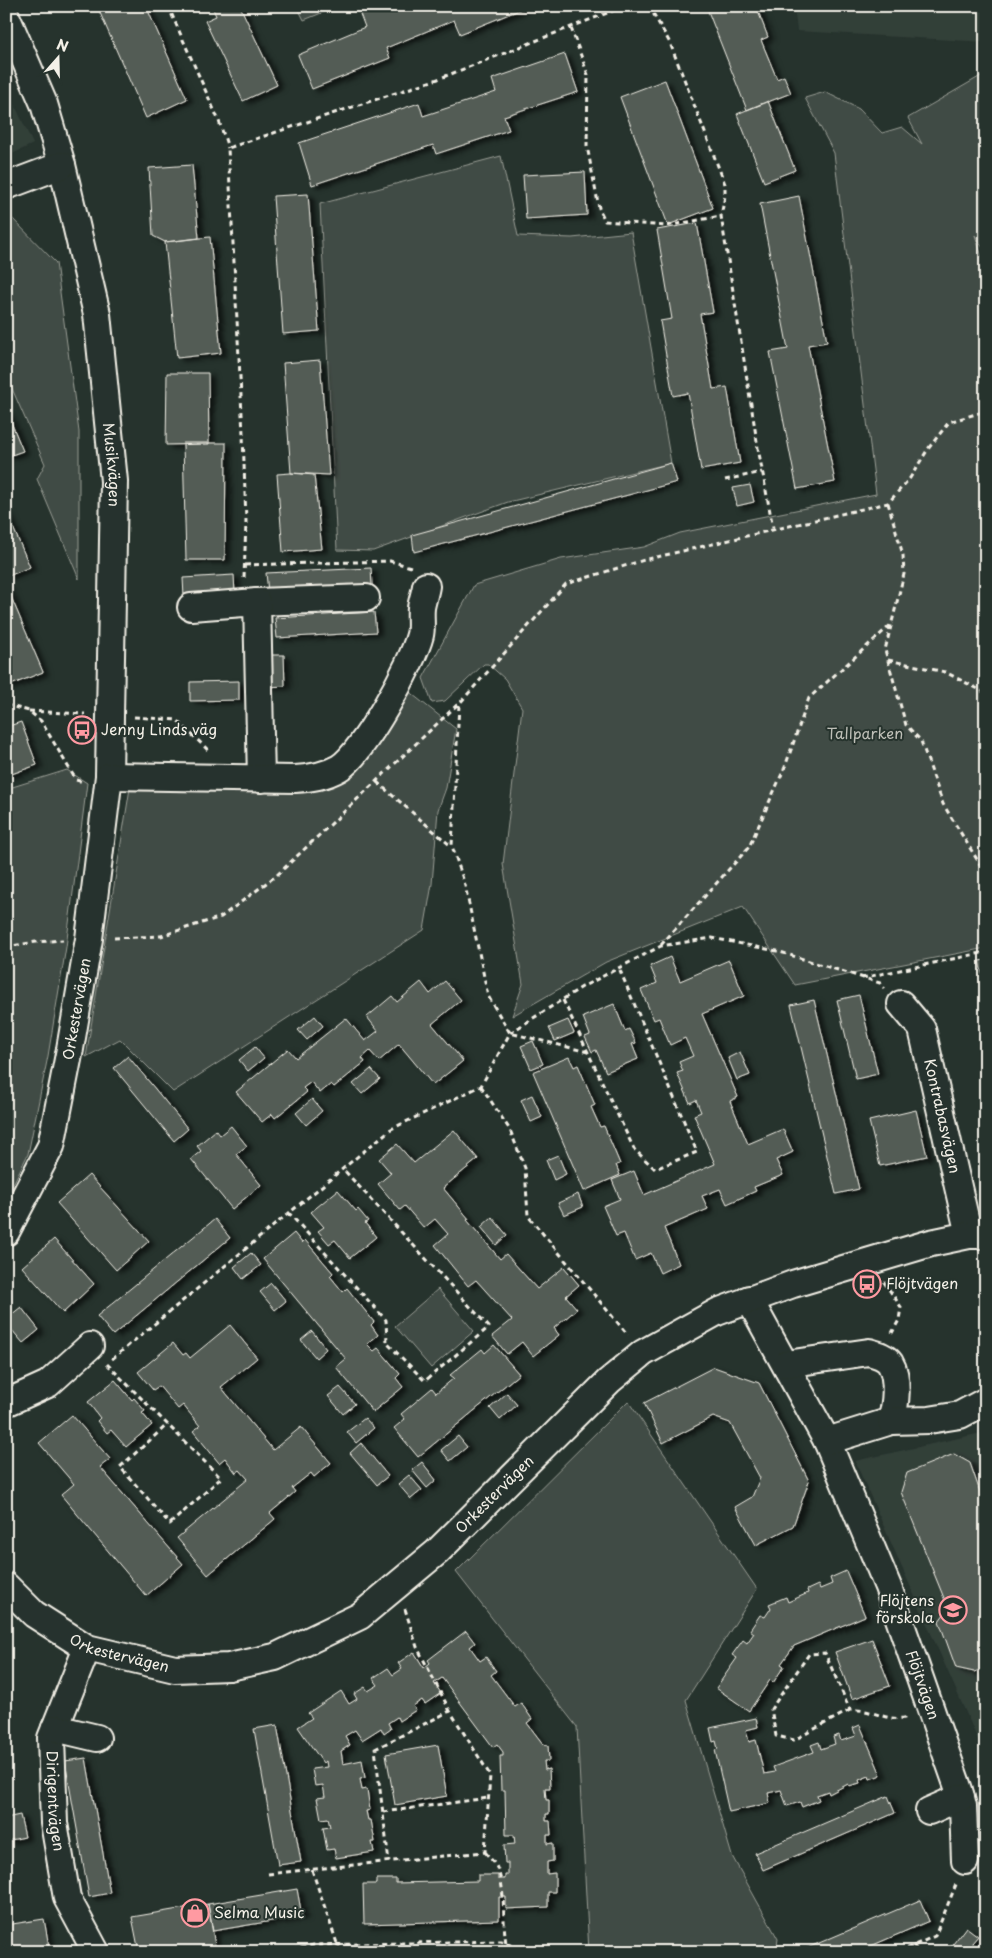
<svg xmlns="http://www.w3.org/2000/svg" width="992" height="1958" font-family="'Playpen Sans',sans-serif">
<style>
.built{fill:#333f39}
.green{fill:#414b45;stroke:#9a9e96}
.building{fill:#525c55;stroke:#f4f1e8;filter:url(#shadow)}
.lines{fill:none;stroke-linecap:round;stroke-linejoin:round}
.minor-casing{stroke:#f4f1e8;stroke-width:30}
.path{stroke:#f4f1e8;stroke-width:3;stroke-dasharray:5 4;stroke-linecap:butt}
.minor{stroke:#26332d;stroke-width:26}
.labels{text-anchor:middle;stroke-width:4;stroke-linejoin:round;paint-order:stroke}
.street-label{font-size:15px;fill:#f4f1e8;stroke:#26332d}
.poi-label{font-size:15px;fill:#f4f1e8;stroke:#26332d;text-anchor:start}
.park-label{font-size:15px;fill:#bebfb7;stroke:#26332d}
</style>
<defs>
<filter id="shadow"><feDropShadow dx="5.5" dy="3" stdDeviation="2.5" flood-color="#0009"/></filter>
</defs>
<rect width="100%" height="100%" fill="#26332d"/>
<filter id="ink" filterUnits="userSpaceOnUse"><feTurbulence type="fractalNoise" baseFrequency=".02" numOctaves="2"/><feDisplacementMap in="SourceGraphic" scale="10" xChannelSelector="R" yChannelSelector="G"/><feConvolveMatrix kernelMatrix="1 2 1 2 8 2 1 2 1" color-interpolation-filters="sRGB"/></filter>
<g filter="url(#ink)">
<path class="built" d="M794 6H986V42L797 31Z
M6 86 33 144 6 157Z
M986 1432V1758L855 1461Z"/>
<path class="green" d="M297 6H339L304 20Z
M986 73V253L975 235 986 269V948L795 985 743 907 606 962 512 1016 523 984 503 864 522 708 505 679 488 664H484L445 701 432 703 423 678 474 585 561 559 644 547 680 533 876 494 834 153 805 98 825 92 859 109 882 133 902 127 922 144 908 118Z
M501 156 518 236 572 238 631 232 671 463 508 502 373 551 337 550 320 204Z
M6 215H9L56 263 79 432V579L37 479 45 464 6 375Z
M398 683 456 729 446 788 438 810 432 884 424 930 173 1092 120 1039 86 1057 132 776 317 777Z
M67 770 87 783 66 947 48 1056 28 1154 6 1198V789Z
M438 1289 474 1331 431 1368 395 1326Z
M628 1401 757 1589 686 1700 732 1856 778 1939 776 1952H589L577 1727 456 1572Z"/>
<path class="building" d="M97 6H146L187 99 146 118Z
M212 6H240L277 85 243 101 205 21 216 16Z
M381 6H529L460 34 454 20 386 48 390 58 312 89 298 55 365 27 360 14Z
M706 6H756L768 37 761 40 777 79 784 76 791 93 747 110Z
M565 54 578 92 504 116 509 130 436 154 433 145 312 185 299 143 419 103 423 116 496 92 492 79Z
M665 80 713 208 668 225 620 97Z
M768 101 795 170 764 182 737 114Z
M192 165 199 238 165 242 153 236 149 168Z
M585 172 587 215 526 219 523 175Z
M308 194 319 331 283 334 273 196Z
M799 196 827 342 808 345 835 482 797 489 770 352 788 349 760 204Z
M697 223 713 312 700 314 713 389 727 387 740 463 701 470 688 393 673 396 660 321 672 319 657 230Z
M210 237 221 353 177 358 165 242Z
M320 360 329 475 291 473 283 363Z
M167 373H208L209 444 166 445Z
M6 410 23 451 6 457Z
M183 443H226L225 560H186Z
M671 463 677 482 414 552 412 535Z
M291 473 314 475 322 549 283 552 277 474Z
M750 485 754 502 737 506 733 488Z
M6 511 30 567 6 577Z
M371 568 372 586 268 592 266 573Z
M234 575 235 594 184 597 183 578Z
M6 585 43 672 6 687Z
M374 612 376 632 277 638 275 618Z
M267 655H284L285 686 268 687Z
M239 681V700L190 701V682Z
M21 722 37 765 6 776V727Z
M670 957 680 981 729 960 744 996 702 1014 738 1097 730 1101 748 1144 783 1129 793 1152 776 1160 783 1175 754 1187 756 1191 727 1204 720 1189 702 1196 708 1209 664 1228 679 1264 660 1273 651 1253 635 1260 624 1233 616 1236 603 1206 620 1199 612 1180 634 1171 644 1195 715 1164 694 1115 701 1112 696 1100 690 1103 677 1073 683 1071 679 1062 693 1056 685 1038 670 1045 659 1018 654 1020 641 990 657 983 650 966Z
M986 960V990L979 961Z
M445 981 461 1000 432 1024 463 1061 433 1085 399 1044 379 1061 370 1051 362 1058 365 1062 334 1087 331 1084 320 1093 311 1082 303 1088 307 1092 275 1118 272 1114 262 1122 236 1092 288 1049 296 1058 346 1018 365 1041 378 1031 367 1017 392 996 397 1002 421 982 430 994Z
M859 995 878 1074 856 1079 837 1000Z
M814 1000 859 1189 836 1194 791 1005Z
M614 1004 625 1031 629 1029 636 1043 632 1044 638 1059 606 1072 596 1050 592 1052 585 1037 590 1035 583 1017Z
M315 1016 323 1026 307 1040 298 1030Z
M568 1020 574 1033 555 1041 549 1028Z
M533 1041 543 1064 531 1069 521 1046Z
M255 1047 264 1058 248 1071 239 1060Z
M740 1052 750 1075 737 1080 728 1058Z
M128 1056 188 1129 174 1141 114 1068Z
M569 1057 574 1067 578 1065 595 1105 591 1107 600 1127 604 1126 620 1164 616 1165 620 1175 584 1191 533 1072Z
M371 1069 380 1079 362 1094 353 1084Z
M532 1095 542 1117 531 1122 521 1100Z
M312 1099 322 1111 306 1125 296 1113Z
M916 1110 927 1156 880 1166 869 1121Z
M231 1126 247 1146 236 1154 261 1185 232 1209 191 1159 201 1151 197 1146 216 1130 220 1135Z
M454 1130 478 1159 443 1188 469 1219 467 1220 500 1259 506 1254 537 1289 564 1267 579 1285 566 1296 577 1309 554 1328 559 1335 533 1356 522 1342 507 1354 492 1336 512 1320 476 1280 468 1286 435 1245 448 1234 435 1219 424 1228 405 1206 400 1210 378 1184 391 1173 379 1159 397 1144 414 1163Z
M558 1155 566 1174 554 1180 546 1160Z
M89 1175 149 1241 116 1270 57 1203Z
M338 1190 356 1211 358 1209 368 1221 365 1223 376 1237 350 1258 335 1240 329 1244 318 1231 324 1227 311 1212Z
M578 1194 583 1207 564 1215 558 1203Z
M492 1217 507 1235 496 1245 481 1227Z
M215 1219 230 1238 113 1335 97 1316Z
M294 1233 302 1243 305 1240 333 1273 330 1276 343 1292 347 1288 374 1322 371 1325 378 1335 367 1344 374 1351 378 1348 400 1374 396 1378 403 1387 373 1412 336 1367 346 1359 263 1259Z
M54 1239 94 1284 63 1313 22 1267Z
M251 1253 261 1265 243 1279 234 1267Z
M271 1283 286 1301 275 1310 260 1292Z
M21 1307 39 1330 23 1343 6 1323V1319Z
M230 1325 257 1358 221 1387 273 1450 301 1427 331 1463 314 1477 311 1473 292 1488 295 1492 270 1513 275 1519 208 1575 177 1538 248 1479 240 1470 236 1473 225 1458 219 1463 193 1431 200 1426 183 1405 178 1409 159 1386 153 1390 138 1372 173 1343 183 1355 186 1353 190 1358Z
M312 1331 326 1349 316 1358 301 1340Z
M494 1345 519 1374 418 1457 394 1428 405 1419 401 1414 432 1388 436 1393 454 1378 450 1375 482 1349 485 1353Z
M714 1367 759 1383 809 1481 793 1526 756 1545 735 1507 752 1497 760 1478 730 1423 713 1417 663 1443 644 1403Z
M115 1380 132 1400 134 1398 145 1411 142 1413 152 1425 126 1447 111 1430 107 1433 97 1421 100 1418 88 1402Z
M340 1387 355 1404 343 1414 328 1396Z
M507 1393 517 1405 500 1420 490 1408Z
M72 1415 110 1459 100 1467 183 1564 146 1596 61 1495 74 1484 39 1443Z
M365 1418 374 1428 356 1443 347 1432Z
M458 1436 467 1447 450 1461 441 1450Z
M361 1443 388 1476 377 1485 350 1453Z
M954 1454 970 1463 986 1509V1668L974 1672 956 1668 939 1621 947 1610 946 1603 901 1492 907 1473Z
M422 1462 436 1480 427 1488 412 1470Z
M409 1475 422 1490 411 1499 398 1484Z
M846 1571 865 1616 794 1646 781 1664 784 1666 773 1683 770 1680 749 1711 716 1688 737 1658 732 1655 743 1640 747 1643 754 1633 750 1630 760 1615 765 1617 771 1608 769 1604 786 1597 788 1602 808 1593 807 1590 818 1585 820 1589 832 1584 830 1578Z
M466 1631 475 1643 470 1647 480 1661 486 1657 496 1671 491 1675 515 1707 521 1703 532 1719 527 1723 543 1744 548 1745 549 1761H544L545 1770 549 1769 550 1788H545L546 1800H549V1814H546V1821H550L551 1835H547V1844L553 1843V1861L547 1862V1874L555 1873V1892H548V1907L506 1909V1897H499V1920L364 1924 363 1884H376V1879H396V1883L478 1881V1875H498V1879H505V1875H508V1863H505L504 1845 515 1844 514 1835H506L505 1790H501L500 1756H503V1752L497 1744 493 1747 442 1678 434 1683 441 1693 425 1704 422 1700 413 1706 416 1710 399 1721 397 1717 388 1723 391 1729 384 1734 381 1728 362 1740 355 1730 345 1736 350 1745 341 1751 343 1764 362 1760 365 1778 360 1779 362 1790 367 1789 370 1810 366 1811 368 1820H371L375 1842H372L374 1852 336 1858 334 1849 327 1850 323 1828 330 1827 328 1818 321 1819 317 1798 325 1797 323 1785 315 1786 312 1769 327 1767 326 1761 323 1763 298 1727 312 1718 308 1713 341 1691 349 1704 357 1699 354 1694 365 1687 368 1691 378 1685 373 1678 388 1668 393 1675 402 1669 398 1663 414 1652 424 1668 430 1663 428 1660Z
M872 1639 890 1686 852 1699 835 1652Z
M756 1718 758 1727 746 1730 749 1742 756 1740 764 1774 775 1772 773 1767 814 1752 811 1745 819 1742 821 1749 835 1744 833 1737 839 1735 841 1741 856 1736 853 1728 860 1725 881 1775 870 1779 869 1776 859 1780 860 1783 849 1786 848 1784 829 1794 828 1791 817 1795 819 1800 802 1807 800 1802 787 1806 781 1790 768 1793 770 1803 729 1812 715 1750 718 1749 716 1741 713 1742 710 1728Z
M277 1725 301 1862 278 1865 254 1729Z
M438 1745 447 1796 395 1805 386 1754Z
M86 1758 110 1893 89 1897 65 1761Z
M888 1796 895 1813 763 1870 755 1853Z
M20 1815 25 1837 6 1841V1818Z
M297 1889 302 1916 213 1931 208 1904Z
M920 1900 929 1921 857 1952H806L805 1949Z
M208 1904 216 1952H139L132 1917Z
M44 1919 50 1952H6V1925Z
M966 1927 978 1936 972 1943 977 1946 982 1939 986 1942V1952H947Z"/>
<g class="lines">
<g class="minor-casing">
<g id="minor">
<path id="s1" d="M6 16 44 104 62 165 97 314 114 481 109 776 89 939 70 1049 51 1146 6 1232"/>
<path d="M6 186 62 165"/>
<path d="M257 602 366 598"/>
<path d="M191 607 257 602 261 779"/>
<path d="M109 776 295 779C311 778 325 776 339 768 363 754 413 663 420 635 422 627 420 617 421 608 422 601 425 593 426 586"/>
<path id="s2" d="M901 1004 922 1029 969 1235"/>
<path id="s3" d="M749 1299 827 1441 888 1587 959 1790 963 1806 965 1861"/>
<path d="M786 1364 869 1352C876 1354 885 1356 890 1363 899 1378 896 1405 891 1421L827 1441"/>
<path d="M6 1403 48 1384 90 1346"/>
<path d="M891 1421 929 1420 960 1415 986 1401"/>
<path id="s4" d="M6 1586 34 1614 87 1648 175 1669 229 1667 275 1657 360 1616 437 1552 609 1381 643 1353 717 1312 793 1284 931 1243 969 1235H986"/>
<path id="s5" d="M87 1648 51 1738 54 1823 67 1898 96 1952"/>
<path d="M55 1728 97 1738"/>
<path d="M929 1811 961 1797"/>
</g>
</g>
<path class="path" d="M168 6 219 121 228 148
M649 6 670 43 725 184V196L721 216 758 448 773 528
M571 28 588 75 587 146 599 208 605 221 666 226 721 216
M725 480 762 472
M888 503 903 555 904 574 885 650 906 725 921 741 943 804 986 874
M245 565 390 561 411 567
M244 578 246 522 243 434 228 148 438 79 625 6
M888 660 945 672 986 693
M6 705 29 711 41 721 76 780 83 782
M29 711 85 714
M134 717 177 720 210 752
M377 782 451 846
M114 938 161 936 221 917 277 875 458 704
M661 945 749 847 785 767 809 698 893 623
M6 947 36 942 63 940
M862 978 986 952
M563 1000 634 1149 655 1169 697 1152 619 968
M588 1052 510 1033 488 996 465 885 452 846 459 704 566 584 644 560 888 503 910 478 928 449 949 422 986 411
M481 1086 510 1130 525 1168 528 1216 628 1335
M288 1212 386 1320 387 1343 425 1381 489 1327 342 1168
M884 1282 901 1307 899 1320 892 1333
M112 1359 391 1129 481 1086 510 1033 582 987 661 946 712 938 777 951 880 983 884 988
M107 1364 221 1478 170 1524 120 1467 168 1424
M405 1609 417 1647 450 1711
M850 1710 794 1740 776 1736 771 1709 809 1654 825 1653 850 1710C872 1708 887 1723 908 1717
M383 1812 488 1798
M485 1852C489 1857 495 1863 497 1868 507 1890 501 1930 508 1952
M312 1870 340 1952
M268 1874C341 1866 413 1859 485 1852L490 1775 450 1711 375 1749 389 1862
M913 1945 919 1952
M283 1952 314 1945 501 1941 526 1952
M899 1952 935 1936 957 1882"/>
<use href="#minor" class="minor"/>
</g>
</g>
<defs>
<g id="bus-ring" transform="scale(1.4375)"><circle r="9.5" fill="#26332d" stroke="#ff9aa2" stroke-width="1.5"/><path d="M-5-6H5V4H4V6H2V4H-2V6H-4V4H-5ZM-3.5-4V0h7V-4ZM-3.5 1.2v1.5H-2V1.2ZM2 1.2v1.5H3.5V1.2Z" fill="#ff9aa2"/></g>
<g id="school-ring" transform="scale(1.4375)"><circle r="9.5" fill="#26332d" stroke="#ff9aa2" stroke-width="1.5"/><path d="M0-5L7-2L0 1L-7-2ZM-4 1L0 2.5L4 1V4Q0 6-4 4Z" fill="#ff9aa2"/></g>
<g id="shop-ring" transform="scale(1.4375)"><circle r="9.5" fill="#26332d" stroke="#ff9aa2" stroke-width="1.5"/><path d="M-5-2.5h2.3a2.7 3.5 0 0 1 5.4 0H5L5.5 6h-11ZM-1.5-2.5h3a1.5 2.3 0 0 0-3 0Z" fill="#ff9aa2"/></g>
</defs>
<g fill-rule="evenodd">
<use href="#bus-ring" x="82" y="730"/>
<use href="#bus-ring" x="867" y="1284"/>
<use href="#school-ring" x="953" y="1610"/>
<use href="#shop-ring" x="195" y="1913"/>
</g>
<g class="labels">
<g class="street-label">
<text dy="5" stroke="none"><textPath href="#s1" startOffset="464">Musikvägen</textPath></text>
<text transform="translate(77 1009) rotate(-80)" y="5">Orkestervägen</text>
<text dy="5" stroke="none"><textPath href="#s2" startOffset="122">Kontrabasvägen</textPath></text>
<text dy="5" stroke="none"><textPath href="#s4" startOffset="570">Orkestervägen</textPath></text>
<text dy="5" stroke="none"><textPath href="#s4" startOffset="135">Orkestervägen</textPath></text>
<text dy="5" stroke="none"><textPath href="#s3" startOffset="424">Flöjtvägen</textPath></text>
<text dy="5" stroke="none"><textPath href="#s5" startOffset="160">Dirigentvägen</textPath></text>
</g>
<g class="poi-label">
<text x="101" y="735">Jenny Linds väg</text>
<text x="886" y="1289">Flöjtvägen</text>
<text x="934" y="1606" text-anchor="end">Flöjtens<tspan x="934" dy="17">förskola</tspan></text>
<text x="214" y="1918">Selma Music</text>
</g>
<g class="park-label">
<text x="865" y="739">Tallparken</text>
</g>
</g>
<rect width="992" height="1958" fill="none" stroke="#26332d" stroke-width="25"/>
<rect x="12" y="12" width="967" height="1933" fill="none" stroke="#f4f1e8" stroke-width="2" filter="url(#ink)"/>
<g transform="translate(58 58) rotate(20)" stroke="#26332d" stroke-width="4" paint-order="stroke">
<path d="M0-4L9 19L0 12L-9 19Z" fill="#f4f1e8"/>
<text y="-8" font-size="14" font-weight="bold" text-anchor="middle" fill="#f4f1e8">N</text>
</g>
</svg>
